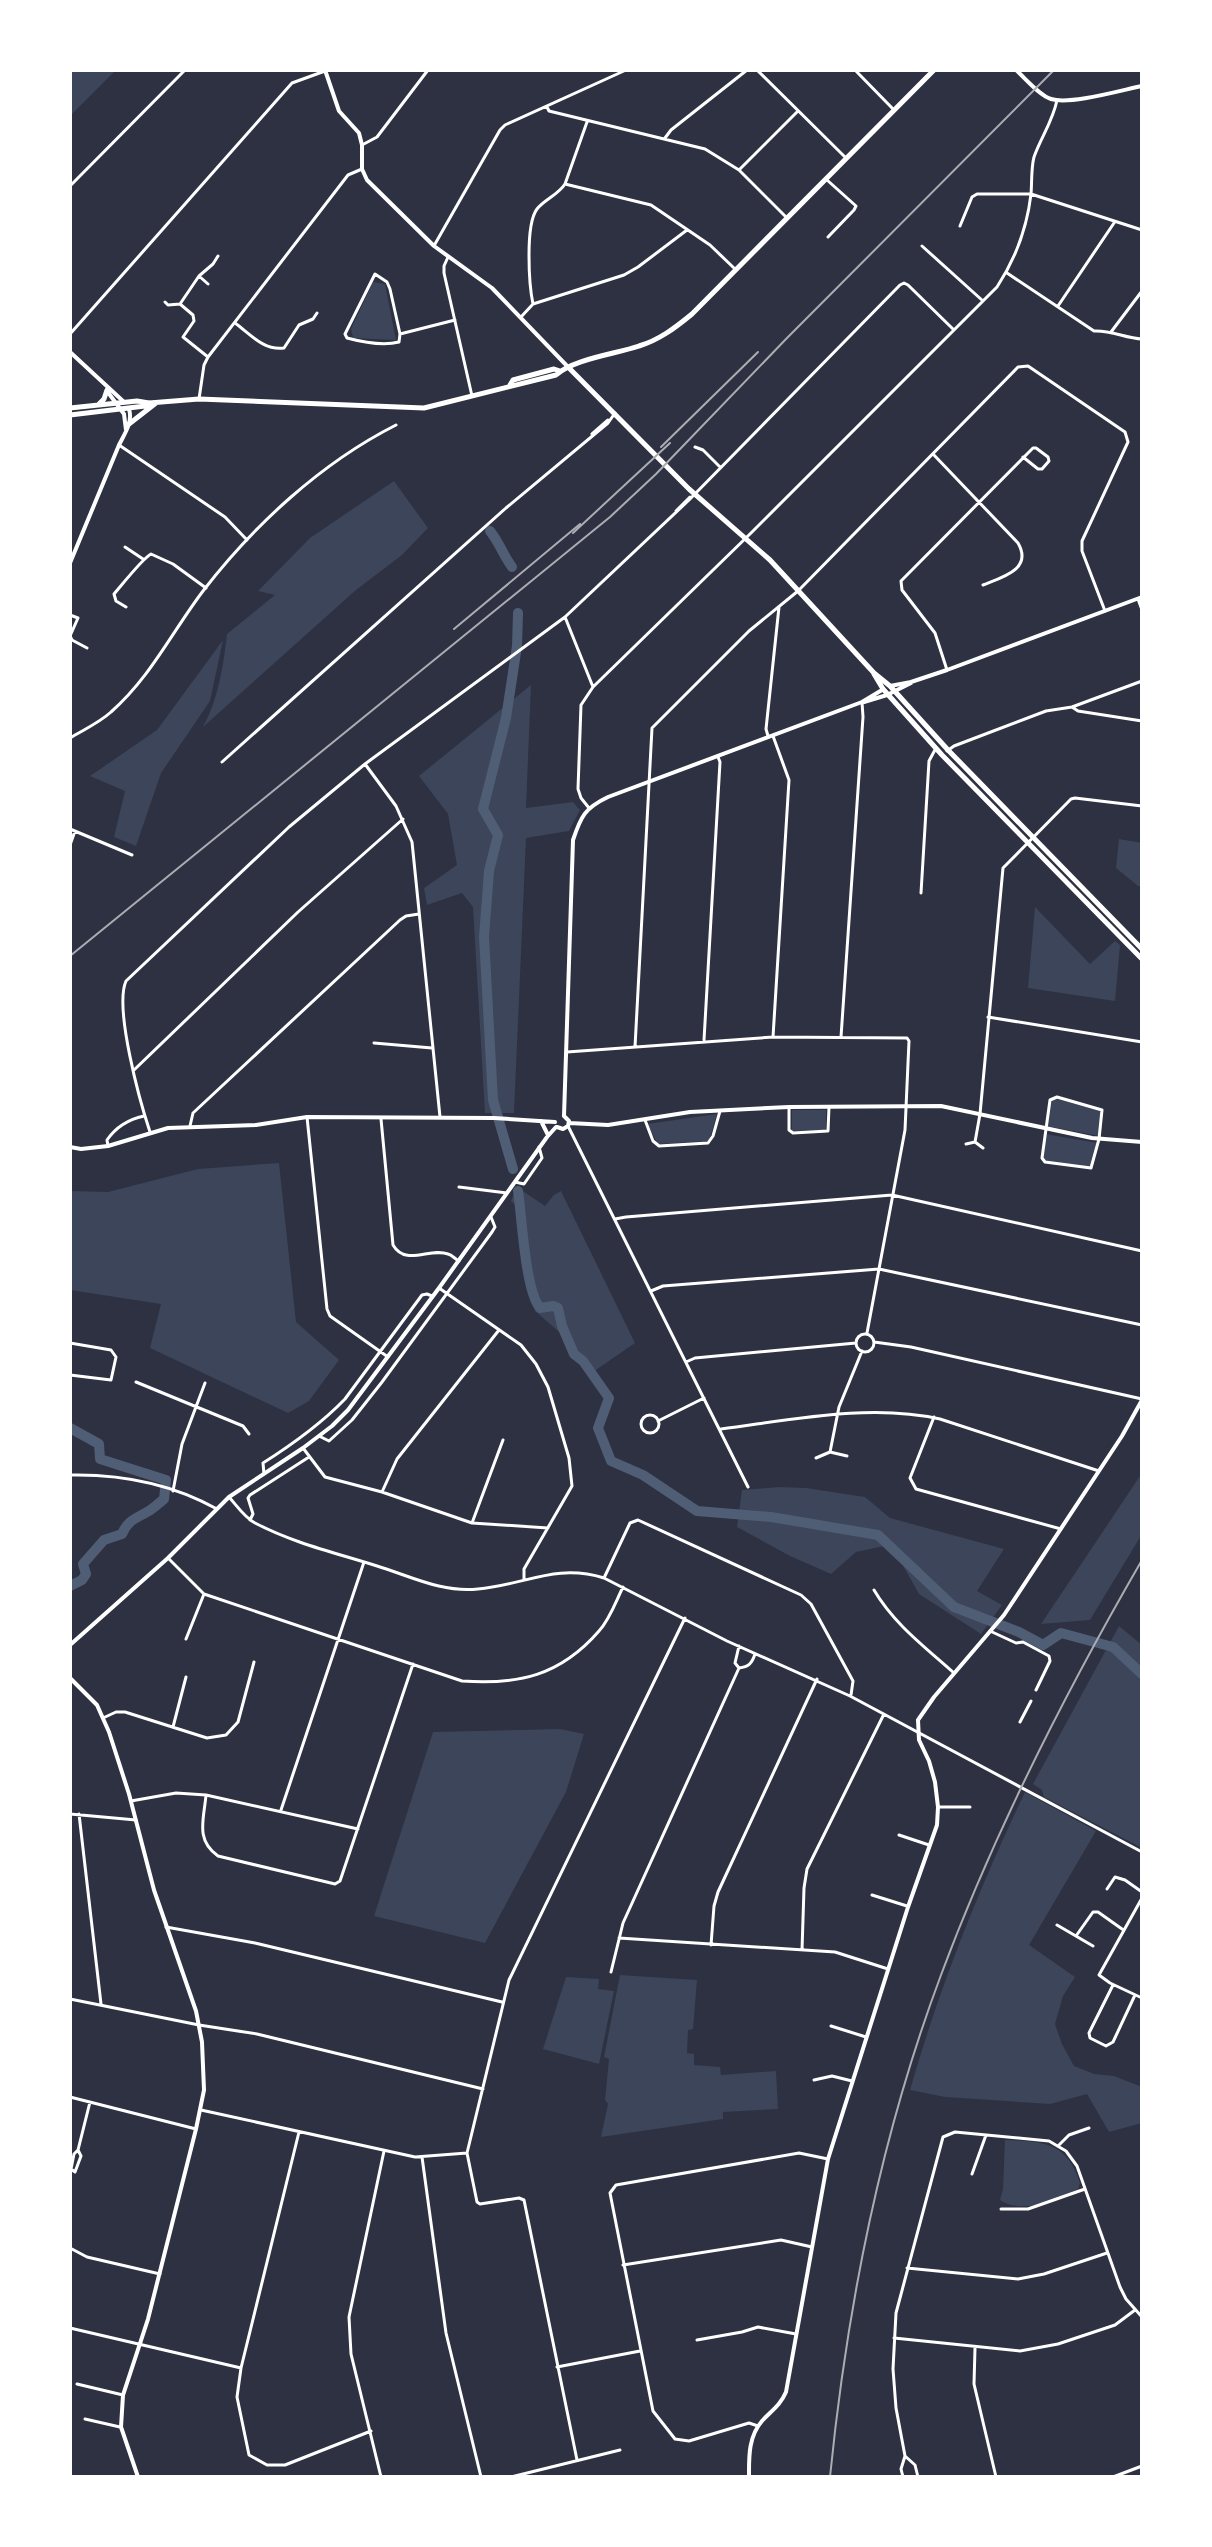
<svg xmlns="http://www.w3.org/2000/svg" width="1212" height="2547" font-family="Manrope,sans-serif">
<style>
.green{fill:#3c4559}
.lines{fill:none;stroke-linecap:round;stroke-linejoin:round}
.river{stroke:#4f5d75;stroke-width:10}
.minor{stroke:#fff;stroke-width:3}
.tertiary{stroke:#fff;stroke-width:4}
.primary{stroke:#fff;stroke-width:5}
.rail{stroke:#abadb3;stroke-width:2}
</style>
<rect width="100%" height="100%" fill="#2d3142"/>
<path class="green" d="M70 70H116L70 116Z
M373 282 385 284 396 340 353 338 351 329Z
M394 481 428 528 402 555 356 590 203 727C219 697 223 667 227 634L275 595 258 591 310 538Z
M223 640 210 701 161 773 136 846 114 837 125 791 90 776 157 730Z
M531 685 526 808 573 802 580 810 569 831 526 838 514 1113H485L473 907 462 893 427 905 424 888 457 865 448 814 419 776Z
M1119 839 1142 843V886H1138L1116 868Z
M1035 907 1090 964 1115 941 1120 945 1115 1001 1028 988Z
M1057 1097 1102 1110 1100 1136 1046 1126 1050 1100Z
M792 1110H826V1130L792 1131Z
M717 1114 709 1141 658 1144 647 1124Z
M1045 1134 1098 1143 1091 1168 1045 1162 1042 1158Z
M279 1163 296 1322 339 1360 309 1401 288 1413 150 1348 161 1304 70 1290V1191L108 1192 198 1169Z
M517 1187 545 1206 554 1195 561 1191 635 1343 593 1372 573 1344 535 1311 523 1212 511 1201Z
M1142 1473V1534L1090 1620 1041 1624Z
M779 1487 806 1488 865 1497 890 1518 1004 1549 977 1591 1002 1605 981 1634 919 1594 901 1562 884 1546 856 1552 831 1574 790 1556 737 1527 742 1490Z
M1119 1626 1142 1645V1848L1044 1797 1042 1790 1033 1784Z
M560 1729 584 1734 566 1792 485 1943 374 1916 433 1732Z
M1025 1792 1096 1831 1029 1945 1075 1977 1063 1996 1055 2024 1062 2044 1074 2066 1094 2074 1114 2076 1142 2087V2123L1109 2132 1087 2094 1050 2104 945 2097 910 2090C939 1988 979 1888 1025 1792Z
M620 1975 697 1980 693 2029 688 2030 687 2053 694 2054V2065L720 2067 721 2075 776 2071 778 2109 723 2112V2119L601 2137 608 2104 605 2100 609 2059 604 2057Z
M566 1977 599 1979 598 1989 614 1991 599 2064 543 2049Z
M1005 2140C1044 2142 1066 2141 1080 2183L1078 2189C1056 2200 1022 2215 1000 2200L1003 2189Z"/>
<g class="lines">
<path class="river" d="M490 531C499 542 503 555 512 567
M513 1169 493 1100 484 937 489 871 498 835 483 809 506 718 517 646 518 613
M518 1191C522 1217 525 1290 540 1308L553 1306 558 1308 562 1326 574 1354 583 1361 609 1398 598 1428 611 1461 643 1475 697 1511 771 1517 878 1535 954 1607 1019 1632 1043 1645 1061 1633 1113 1647 1142 1674
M70 1428 99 1444 100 1459 166 1480 164 1499C159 1503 153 1509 147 1512 135 1519 128 1520 122 1534L104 1540 83 1564 86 1574 82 1580 70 1586"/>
<path class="minor" d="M757 70 846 158
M855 70 894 110
M547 107 549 111 705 149 739 170 787 218
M665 138 671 130 747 70
M362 145 377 137 428 70
M739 170 798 111
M827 180 856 206 854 210 828 237
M565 184 651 205 710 245 735 269
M70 186 185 70
M960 226 972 197 977 194H1031L1142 230
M435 244 500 130 505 125 626 70
M922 246 983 301
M448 257 444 266V273L472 396
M1007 273 1094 331C1111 330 1125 338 1142 339
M375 274 387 282 390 289 400 334 399 342C384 346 362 342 347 338L345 334Z
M199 276 208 284
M165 302 168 305 180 304
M533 304C529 285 525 225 537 209 545 199 558 195 565 184L587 122
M1058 306 1114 223
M521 317 533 304 624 275 638 267 687 230
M235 323C250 334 264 351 284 348L299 325 313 319 317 313
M1111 332 1142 291
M70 334 292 83 325 71
M400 334 455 320
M208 357 183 337 194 321 193 315 180 304 199 276 213 264 218 256
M199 399 204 365 208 357 348 175 362 169
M592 434 608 420
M119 445 225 517 247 540
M695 447 703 450 720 467
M933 454 1018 543C1033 569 1003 577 983 585
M676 511 690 497
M125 547 143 559
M1138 599 1142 610
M126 607 116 601 114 594C121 586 143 558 151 554L173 564 206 588
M70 615 78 618 70 636 72 640 87 648
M565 617 593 687 581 705 578 789 581 798 589 808
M947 670 935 633 902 590 901 581 1033 448H1036L1048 457 1049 461 1042 469H1038L1023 457
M593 687 751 533 997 287C1016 258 1027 228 1031 194 1032 183 1031 168 1034 157 1041 137 1053 121 1057 100
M1072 707 1078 711 1142 721
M768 736 766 729 779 607
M773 736 789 780 773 1037
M70 738C83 730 99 723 111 712 150 678 172 632 203 591 254 525 321 463 396 425
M947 751 954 746 1046 711 1072 707 1142 681
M222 762 506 508 608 423 615 413
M365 764 396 806 412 842 440 1117
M70 829 132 855
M70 845 75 831
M921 893 929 761 936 748
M988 1017 1142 1042
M841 1037 863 717 862 702
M704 1040 720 762 718 757
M374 1043 432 1048
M635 1047 652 728 749 631 798 591 1018 367 1028 366 1125 432 1128 442 1082 541V551L1105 611
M567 1052 773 1037 907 1038 909 1041 905 1130 867 1333
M134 1070 298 912 403 819
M1057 1097 1102 1110 1099 1139 1091 1168 1045 1162 1042 1158 1050 1100Z
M789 1107V1130L793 1133 828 1131 829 1107
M307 1117 327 1309 330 1316 388 1357
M381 1119 393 1245C406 1267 430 1247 448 1254 452 1255 455 1259 459 1261
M645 1120 653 1141 659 1146 708 1143 713 1136 720 1111
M190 1126 193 1113 400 920 406 916 419 914
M568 1126 748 1487
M150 1132C140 1102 114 1008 126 981L289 827 365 764 565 617 689 500 900 285 904 283 908 285 954 330
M975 1142 983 1148
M966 1144 975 1142 980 1114 1003 868 1071 799 1075 798 1142 806
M108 1146 107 1140C116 1127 130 1119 144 1116
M515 1182 524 1184 542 1158 539 1147
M459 1187 507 1193
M615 1219 626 1217 892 1195 1142 1251
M439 1288 521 1345 536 1364 548 1387 569 1458 572 1486 524 1569V1580
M651 1291 663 1286 879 1269 1142 1325
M856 1343a9 9 0 1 1 18 0a9 9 0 1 1-18 0Z
M874 1342 911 1347 1142 1399
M70 1343 111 1350 116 1357 111 1380 70 1375
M686 1362 695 1358 856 1343
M136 1382 243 1426 249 1434
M641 1424a9 9 0 1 1 18 0a9 9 0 1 1-18 0Z
M934 1417 910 1478 916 1489 1061 1529
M658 1421 704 1398
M721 1429C791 1420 870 1403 940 1419L1099 1471
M319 1436 329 1441 352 1420 382 1382 492 1232 495 1227 491 1217
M303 1448 325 1477 382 1492 472 1523 548 1528
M830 1452 839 1407 862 1351
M816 1458 830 1452 847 1456
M264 1474 263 1463C293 1444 320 1425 345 1399L422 1295 427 1294 432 1296
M70 1475C121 1474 172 1484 217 1509
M173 1491 182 1444 205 1383
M382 1492 397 1459 499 1330
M229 1497C237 1506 245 1518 255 1523 293 1543 336 1553 377 1566 410 1576 442 1593 478 1589 525 1585 555 1563 604 1578L727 1641 850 1696 1142 1852
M250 1520 253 1514 248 1498 250 1495 309 1457
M472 1523 503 1440
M168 1558 204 1594 462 1681C518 1685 560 1676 599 1631 610 1619 616 1601 623 1587
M604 1578 630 1523 638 1520 801 1595 811 1604 853 1681 851 1695
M874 1590C894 1624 925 1647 954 1673
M990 1631 1016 1643 1023 1642 1049 1656 1050 1661 1036 1690
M186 1639 204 1594
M739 1668C749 1667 752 1663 755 1654
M103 1718 116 1712H125L207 1738 226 1735 238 1722 254 1662
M1020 1722 1031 1701
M173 1727 186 1677
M206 1795C204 1819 195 1840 218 1856L335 1884 340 1881 413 1664
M131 1801 176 1793 206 1795 358 1829
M938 1807H970
M281 1810 364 1562
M70 1814 136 1820
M79 1814 101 2004
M899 1835 929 1845
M1107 1889 1115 1877 1125 1880 1142 1892
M872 1895 907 1906
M1142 1898 1099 1975 1110 1983 1142 1998
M1057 1925 1093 1946
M166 1927 255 1943 502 2002
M1076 1936 1093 1912H1098L1122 1929
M619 1938 835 1952 888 1969
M711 1945 714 1906 718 1892 817 1679
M802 1950 804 1888 807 1869 884 1714
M611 1972 623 1923 739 1668 735 1663 739 1646
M1113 1985 1089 2033 1090 2038 1106 2046 1113 2042 1135 1995
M70 1999 199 2025 257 2034 483 2089
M831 2026 866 2037
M814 2080 832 2076 852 2081
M70 2097 196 2129
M201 2110 415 2157 467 2153
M299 2132 241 2368 237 2397 249 2455 267 2465H285L371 2431
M1059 2145 1069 2135 1089 2128
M78 2150 74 2154 71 2169 75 2172 81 2156 78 2150 90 2102
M422 2157 446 2333 481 2477
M972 2174 986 2135
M1001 2209H1028L1085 2189
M70 2248 87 2257 160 2274
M623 2265 781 2240 812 2247
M907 2268 1018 2279 1044 2274 1107 2253
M70 2328 241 2368
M894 2338 1020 2351 1058 2344 1115 2325 1135 2310
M697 2340 742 2332 758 2327 796 2334
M975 2348 974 2384 996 2477
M557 2367 640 2351
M77 2384 123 2395
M85 2419 120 2427
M758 2426 749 2423 689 2441 675 2439 653 2411 610 2193 616 2185 799 2153 828 2159
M905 2456 915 2465 918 2477
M577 2460 524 2200 519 2198 480 2204 477 2202 467 2153 509 1980 685 1618
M381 2477 351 2354 349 2317 384 2151
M511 2477 620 2450
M903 2477 901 2469 905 2456 896 2408 893 2369 896 2313 943 2137 955 2132 1049 2141 1066 2151 1077 2166 1120 2287 1126 2299 1142 2317
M1113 2477 1142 2466"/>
<path class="tertiary" d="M325 70 339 111 359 133 362 145V169L367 180 434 246 492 288 569 368
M1016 70C1026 79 1039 95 1051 99 1070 105 1122 90 1142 86
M70 352 124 402
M107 391 124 414 126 430
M70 563 119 445C125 433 133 422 129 409
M890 686 911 682 947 670 1142 597
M864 702 887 695 911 683
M564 1116 573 840C581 816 585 808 608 797L862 702 882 690
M541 1121 548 1135
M569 1123 608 1125 690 1112 789 1107 941 1106 1092 1138 1142 1142
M557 1127 563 1129 568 1126 569 1121 564 1116
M70 1147 81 1149 108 1146 168 1128 256 1125 307 1117 494 1118 555 1122
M70 1645 168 1558 229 1497 303 1448 332 1426 348 1410 439 1288 547 1137 556 1127
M70 1678 97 1705 109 1732 129 1794 154 1890 196 2011 202 2042 204 2090 196 2129 148 2319 123 2395 121 2427 138 2477
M749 2477C749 2458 748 2437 762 2421 771 2411 780 2406 786 2392L828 2159 908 1907 937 1825 938 1807 935 1782 929 1761 919 1740 918 1720 934 1697 1004 1615 1122 1436 1142 1400"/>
<path class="primary" d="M569 368 689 489 770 560 874 673 890 686 948 750 1142 949
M510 385 513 380 554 369 560 371
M99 404 104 399 107 390
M70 408 137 401 149 403 199 399 424 408 556 375C573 359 616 354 639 346 659 340 675 328 692 314L934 70
M70 415 145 406 149 403
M129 424 156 403
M874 674 883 689 942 755 1142 959"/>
<path class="rail" d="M661 447 758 352
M573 533 670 443
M454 629 580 524
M70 956 610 517 656 474 787 338 1054 70
M830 2477C847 2307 881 2135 941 1975 995 1830 1065 1693 1142 1560"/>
</g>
<rect width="1212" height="2547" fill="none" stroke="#ffffff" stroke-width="144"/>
</svg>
